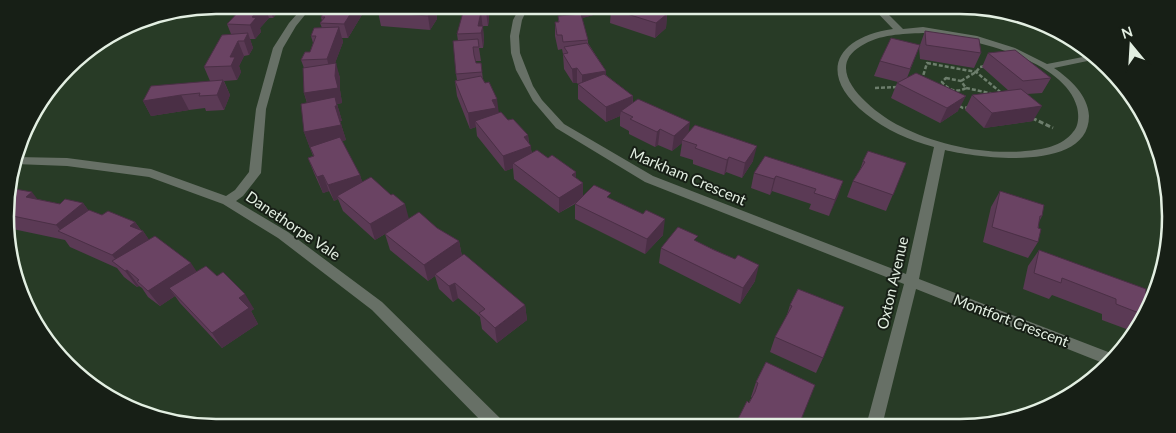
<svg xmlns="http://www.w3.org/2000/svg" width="1176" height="433" font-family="Lato,sans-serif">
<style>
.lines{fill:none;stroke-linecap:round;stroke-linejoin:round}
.path-far1{stroke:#6d7e6c;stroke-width:2.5;stroke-dasharray:4 2;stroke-linecap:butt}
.path{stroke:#6d7e6c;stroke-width:3;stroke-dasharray:5 2.5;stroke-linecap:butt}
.street{fill:#677066;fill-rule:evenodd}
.wall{fill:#5b3a55}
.shaded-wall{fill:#4a2f45}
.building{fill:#6a4363;stroke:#4a2f45}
.labels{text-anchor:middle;stroke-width:4;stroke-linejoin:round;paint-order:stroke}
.street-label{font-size:15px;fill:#e3efe2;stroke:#171f16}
.rim{fill:none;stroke:#e3efe2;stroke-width:2.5}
</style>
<rect width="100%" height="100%" fill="#283b26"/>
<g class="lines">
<path class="path-far1" d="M429 5 468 7
M484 8 500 9
M927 63 976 72 1004 95 998 104 963 108 920 86Z
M946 78 961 81 966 88C957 93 948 90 942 82Z
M961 81 976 72 980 67 985 66
M875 88 899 87
M966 88 994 94"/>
<path class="path" d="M1032 118 1053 128"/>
<path class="street" d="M305 5H313L296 26 283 48 266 109 261 173 243 196 236 201 288 232 382 302 504 422 506 427H487L372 310 278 238 223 204 149 177 67 166 15 164 17 157 67 158 151 169 226 196 235 190 249 172 256 109 273 48 289 23Z
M521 5H529L522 20 519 36 520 53 533 86 542 100 564 124 653 176 906 274 934 147C909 140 886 130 866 114 816 74 836 37 893 29L870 5H879L903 29 923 27 977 36 1015 48 1047 64 1093 55 1097 59 1054 68C1070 79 1088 95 1089 116 1089 173 978 158 945 150L919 279 1116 355 1108 365 916 289 882 426H866L904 284 645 182 556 128 533 101 516 70 511 53 510 36 513 20ZM923 33C966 37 1064 58 1077 107 1079 115 1079 126 1073 132 1063 146 1041 150 1025 151 984 155 937 145 900 126 876 114 819 71 861 46 880 34 902 34 923 33Z"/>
</g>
<path class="wall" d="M245 5H277L279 11 273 18H269L260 28 261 32 255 39H250L253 48 249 55 244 56 239 66 241 72 237 80 224 81 230 95 224 110 206 111 205 108 189 110 151 116 143 101 210 81 204 67 231 34 227 24Z
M329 5H361L363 13 348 38H342L343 42 335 63 340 78V90L342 103 337 104 342 121H340L346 140 342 141 360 175 362 182 409 219 437 228 459 241 462 256 525 305 527 320 497 343 482 329 480 317 458 298 453 302 439 289 435 276 428 281 390 250 385 234 375 240 343 211 338 199 334 201 329 191 323 193 314 173 308 158 313 156 304 132 307 103 304 93V68L301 60 310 52 313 43 311 36 322 28 320 23 322 21 321 17Z
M435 5 437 19 430 30 381 26 378 12Z
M488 5 489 19 488 26H483V27L484 40 483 48H479L481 61H475L476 63H481L483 80 498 113 528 135 529 143 532 153 576 178 583 183V195L611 199 663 235 645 254 575 219V204L559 213 514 179 513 168 505 171 477 136 476 127 470 129 457 96 455 81 457 80 456 74 458 41 457 34Z
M556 5H604V12L582 18 588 40V43L606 71V75L633 96V102L689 132 753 161 742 178 726 172 724 175 693 164V160L680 156 682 143 672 151 658 145 655 147 629 134V131L620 126V116L606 122 578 99V84L577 83H573L564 69 563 54 562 49 558 50 555 36V22H558V16H562L557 10Z
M611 9 667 14 666 28 655 38 610 23Z
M925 31 981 53 974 68 920 59 919 47 907 78 958 111 940 123 891 98 897 83 898 82 874 76 880 61 920 45Z
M988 53 1051 78 1042 93 1027 94 1033 121 984 128 965 110 972 95 1009 91 982 67Z
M863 161 906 163 886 211 847 197 853 181 860 170Z
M754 173 843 181 829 216 809 209 811 204 772 191 770 195 751 188Z
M1000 191 1042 216 1039 222 1038 242 1028 258 983 242 991 207Z
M7 194 37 199 60 204 83 203 88 210 102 215 135 222 141 230 143 231 149 240 197 272 217 276 254 309 251 311 258 324 222 348 180 303 175 296 160 306 148 297 142 288 139 286 137 287 124 277 117 268 70 247 65 240 8 228Z
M697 242 735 259 755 281 740 304 659 263 661 248Z
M1039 250 1144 315 1129 330 1102 320V314L1052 295 1049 299 1023 289 1028 266Z
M798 289 823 358 816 373 770 352 775 337 786 318 790 305Z
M766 362 798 427H735L737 421 752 397H751L756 382Z"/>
<path class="shaded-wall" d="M263 5H264L269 18 260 28 261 32 255 39 250 25 252 17Z
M269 5H277L279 11 273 18Z
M356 5H361L363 13 348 38 344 24Z
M435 5 437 19 430 30 428 16Z
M488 5 489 19 488 26 486 12Z
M579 5H604V12L569 22 568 8Z
M481 12 484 40 483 48 481 33 478 26Z
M667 14 666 28 655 38 656 23Z
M339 27 343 42 331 74 327 59Z
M248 33 253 48 249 55 244 41Z
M238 41 244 56 239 66 241 72 237 80 231 66 230 57Z
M336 63 340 78V90L342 103 337 104 342 121H340L346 140 310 148 304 132 309 108 304 93 335 76Z
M577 68V83H573L572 69Z
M606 71V85L582 87V75Z
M223 80 230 95 224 110 217 95Z
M181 95 189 110 151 116 143 101Z
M633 96 632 111H621L620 116 606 122V107Z
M966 96 958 111 940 123 947 108Z
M497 99 499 114 475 121 476 127 470 129 468 113 492 100Z
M1042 106 1033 121 984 128 992 113Z
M690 122 688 137 682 140V143L672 151 674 136Z
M660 129 658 145 655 147 657 132Z
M528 135 529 147 531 146 532 161 513 163V168L505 171 503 156 524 137Z
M757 146 753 161 742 178 745 163Z
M729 157 726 172 724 175 727 160Z
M576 172V187L583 183V198L559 213V198L572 175Z
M323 175 329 191 323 193 317 177Z
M360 175 365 190 337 196 338 199 334 201 328 185Z
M776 176 772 191 770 195 774 179Z
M843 181 838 196 829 216 835 200Z
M32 192 44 208 26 197Z
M83 203 95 219 63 233 56 225Z
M405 204 409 219 375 240 370 224Z
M665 219 663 235 645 254 647 239Z
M135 222 142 232 143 231 154 247 124 270 112 255 130 226Z
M459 241 462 257 435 274V276L428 281 424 265Z
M191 263 201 278 169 288 175 296 160 306 148 291Z
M759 265 755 281 740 304 743 288Z
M127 270 139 286 137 287 125 271Z
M455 283 458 298 453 302 449 286Z
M245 294 254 309 251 311 258 324 222 348 212 333 239 298Z
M525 305 527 320 497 343 495 328Z"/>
<path class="building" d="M245 5H263L252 17 256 18 250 25 227 24Z
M329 5H356L344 24 320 23 325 17H321Z
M383 5H435L428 16 378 12Z
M465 5H488L486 12H481L478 26H483L481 33 457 34Z
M565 5H579L568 8Z
M617 5H643L667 14 656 23 611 9Z
M581 14 588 40 563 42 562 35H557L555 22H559L558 16Z
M339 27 327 59 301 60 305 52H310L316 36H311L314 28Z
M925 31 979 39 981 53 926 45Z
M248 33 244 41H238L230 57H235L231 66 204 67 222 35Z
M891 38 920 45 910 69 880 61Z
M478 39 479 47H473L474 55 476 63H481L482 72 456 74 453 41Z
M587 43 606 71 582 75 577 68 572 69 563 54 568 53 564 47Z
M1015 50 1051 78 1023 81 988 53Z
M336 63 335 76 338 88 304 93 303 68Z
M916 73 966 96 947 108 897 83Z
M604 74 633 96 606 107 578 84Z
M481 76 485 83 489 82 497 99 492 100 496 108 468 113 455 81Z
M223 80 217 95 199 96 200 93 181 95 143 101 151 86Z
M1021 89 1042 106 992 113 972 95Z
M335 97 337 106H335L341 125 304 132 301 104Z
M638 99 690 122 674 136 660 129 657 132 630 119 633 117 621 111Z
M501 112 508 120 513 119 528 135 524 137 531 146 503 156 475 121Z
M695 125 757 146 745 163 729 157 727 160 695 148 697 145 682 140Z
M340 137 360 175 328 185 323 175 317 177 308 158 314 156 310 147Z
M537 150 548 158 552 155 576 172 572 175 583 183 559 198 513 163Z
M868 151 906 163 893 195 853 181 865 162 863 161Z
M765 156 843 181 835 200 814 193 816 189 776 176 774 179 754 173Z
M371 177 391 195 393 194 405 204 370 224 337 196Z
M594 185 611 193 607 197 643 214 646 210 665 219 647 239 575 204Z
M15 189 32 192 26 197 60 204 65 199 83 203 56 225 8 215 7 194Z
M1000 191 1044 205 1042 216H1040L1038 228 1041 229 1038 242 992 227Z
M89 210 102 215 108 211 135 222 130 226 143 231 112 255 58 231Z
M419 212 437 228 459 241 424 265 385 234Z
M678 227 698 236 694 240 714 250 735 259 738 255 759 265 743 288 661 248Z
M155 236 191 263 148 291 137 281 139 280 132 274 127 270 125 271 112 261Z
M1039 250 1146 289 1144 315 1116 304V299L1062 278 1061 283 1034 273Z
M464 254 525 305 495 328 479 313 485 309 455 283 449 286 435 274Z
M206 266 217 276 223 272 245 294 239 298 249 308 212 333 169 288Z
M798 289 844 307 823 358 775 337 792 306 790 305Z
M766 362 815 385 798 427H748L737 421 747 401 749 403 755 392 758 383 756 382Z"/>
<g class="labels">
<g class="street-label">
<text transform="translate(688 177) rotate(23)" y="5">Markham Crescent</text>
<text transform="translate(293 226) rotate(34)" y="5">Danethorpe Vale</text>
<text transform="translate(893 283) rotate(-77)" y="5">Oxton Avenue</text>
<text transform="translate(1011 321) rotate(21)" y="5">Montfort Crescent</text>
</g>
</g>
<path d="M0 0H1176V433H0ZM216 14H960A202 202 0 0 1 1162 216V217A202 202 0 0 1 960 419H216A202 202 0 0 1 14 217V216A202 202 0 0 1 216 14Z" fill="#171f16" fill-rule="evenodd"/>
<path class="rim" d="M216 14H960A202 202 0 0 1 1162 216V217A202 202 0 0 1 960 419H216A202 202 0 0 1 14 217V216A202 202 0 0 1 216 14Z"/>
<g transform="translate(1131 45) rotate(342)" stroke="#171f16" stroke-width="4" paint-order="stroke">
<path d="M0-4L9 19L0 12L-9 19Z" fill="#e3efe2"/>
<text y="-8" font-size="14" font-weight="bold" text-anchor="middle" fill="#e3efe2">N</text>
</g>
</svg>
